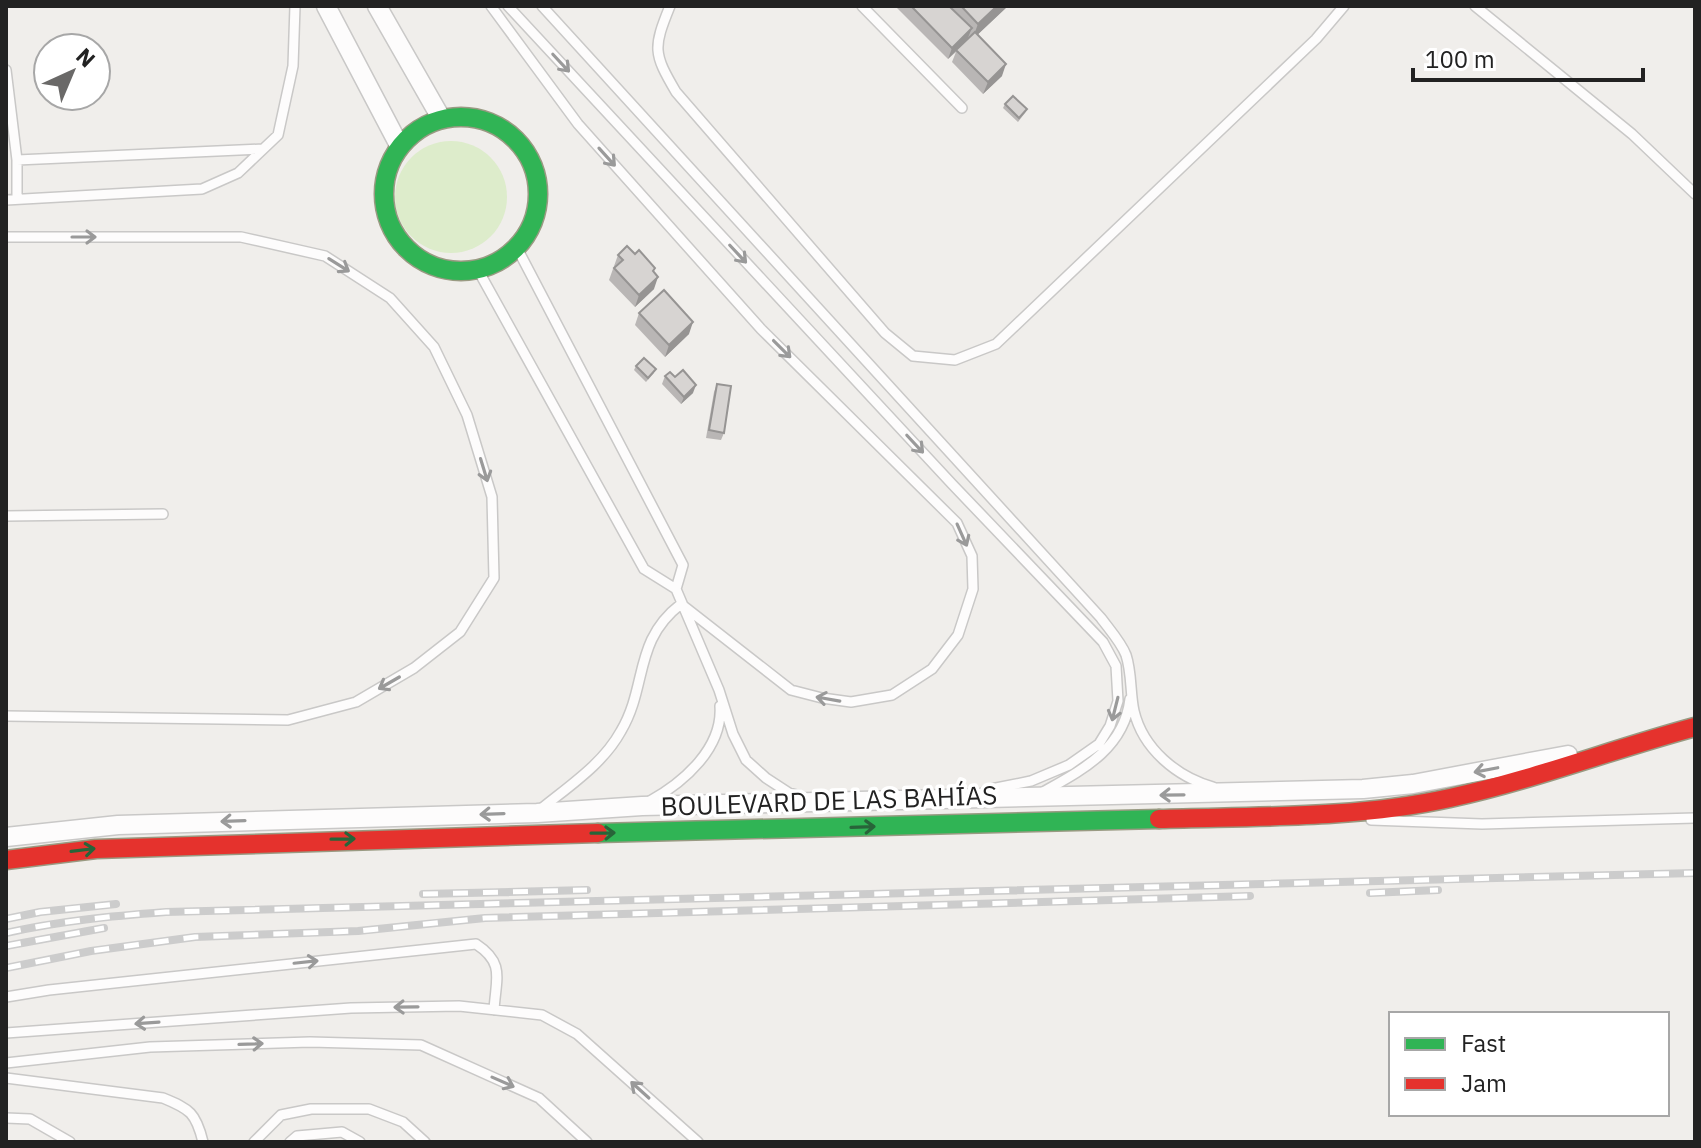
<svg xmlns="http://www.w3.org/2000/svg" width="1701" height="1148" font-family="'IBM Plex Sans',sans-serif">
<style>
.grass{fill:#ddeccb}
.lines{fill:none;stroke-linecap:round;stroke-linejoin:round}
.lane-casing{stroke:#c9c8c7;stroke-width:12}
.street-casing{stroke:#c9c8c7;stroke-width:21}
.fast-casing{stroke:#999a82;stroke-width:21}
.jam-casing{stroke:#999a82;stroke-width:21}
.lane{stroke:#fdfcfc;stroke-width:9}
.street{stroke:#fdfcfc;stroke-width:18}
.fast{stroke:#30b455;stroke-width:18}
.jam{stroke:#e5322d;stroke-width:18}
.rail-casing{stroke:#ccc;stroke-width:8}
.rail{stroke:#fff;stroke-width:5;stroke-dasharray:15;stroke-linecap:butt}
.wall{fill:#b9b6b5}
.shaded-wall{fill:#969493}
.building{fill:#d7d4d2;stroke:#969493;stroke-width:2}
.oneway{stroke:#9a9a9a}
.oneway2{stroke:#286439}
.labels{text-anchor:middle;stroke-width:7;stroke-linejoin:round;paint-order:stroke}
.street-label{font-size:26px;fill:#222;stroke:#fff}
</style>
<rect width="100%" height="100%" fill="#f0eeeb"/>
<path class="grass" d="M395 197a56 56 0 1 1 112 0a56 56 0 1 1-112 0Z"/>
<g class="lines">
<g class="lane-casing">
<path id="lane" d="M491 6 578 124 761 329 957 523 972 556 973 589 958 635 932 669 892 695 851 702 822 698 791 690 681 604C633 641 648 685 621 731 603 764 569 786 541 809
M508 6 952 484 1103 642 1116 666 1118 701 1110 726 1099 744 1069 765 1031 781 986 790
M542 6 1101 618C1109 629 1121 642 1126 655 1132 673 1130 693 1134 711 1143 749 1177 777 1213 787
M670 6C653 48 653 53 676 92L885 333 913 356 955 360 996 344 1316 39 1344 6
M862 6 962 108
M1475 6 1632 134 1695 194
M6 70 17 160 263 149
M17 199V160
M6 200 202 189 238 173 278 135 293 66 295 6
M6 237H241L325 256 390 298 434 347 467 415 492 497 494 578 460 632 414 668 356 702 288 720 6 716
M517 248 683 565 676 589
M478 270 644 569 676 589 719 690 733 734 746 760 766 778 789 793 801 796
M6 516 163 514
M1043 792C1082 770 1124 749 1130 699
M650 801C684 782 723 748 720 706
M1371 820 1482 824 1695 818
M6 997 49 990 476 944C505 963 496 978 494 1010
M6 1033 351 1008 459 1006 542 1015 577 1034 698 1142
M6 1063 150 1047 310 1042 421 1045 539 1098 587 1142
M6 1078 163 1098C190 1109 196 1113 203 1142
M6 1118 30 1119 70 1142
M254 1142 281 1115 311 1109H369L403 1122 425 1142
M290 1142 297 1136 342 1132 360 1142"/>
</g>
<g class="street-casing">
<path id="street" d="M326 6 399 145
M377 6 441 118
M6 837 118 825 537 813 642 806 1363 789 1413 784 1568 755"/>
</g>
<g class="fast-casing">
<path id="fast" d="M384 194a77 77 0 1 1 154 0a77 77 0 1 1-154 0Z
M598 833 1159 819"/>
</g>
<g class="jam-casing">
<path id="jam" d="M1159 819C1255 816 1355 819 1450 798 1533 780 1613 749 1695 727
M6 860 96 849 598 833"/>
</g>
<use href="#lane" class="lane"/>
<use href="#street" class="street"/>
<use href="#fast" class="fast"/>
<use href="#jam" class="jam"/>
<g class="rail-casing">
<path id="rail" d="M1370 893 1438 890
M423 894 587 890
M6 919 40 912 116 904
M6 933C59 921 112 916 166 912L1695 873
M6 946 104 928
M6 968 91 951 195 937 358 931 485 918 1250 896"/>
</g>
<use href="#rail" class="rail"/>
</g>
<path class="wall" d="M895 6H1008L978 34 1002 76 983 94 952 62 956 52 948 59Z
M1005 104 1027 109 1025 113 1018 122 1003 108Z
M618 255 654 272V289L635 307 609 280Z
M639 313 689 334 665 357 635 325Z
M636 366 654 373 646 382 634 370Z
M665 376 675 377 693 393 681 404 662 384Z
M717 384 724 433 721 440 706 438 714 392Z"/>
<path class="shaded-wall" d="M997 6H1008L972 40 978 24Z
M972 28 967 40 948 59 952 48Z
M1006 64 1002 76 983 94 988 82Z
M658 277 654 289 635 307 639 295Z
M693 322 689 334 665 357 669 345Z
M696 385 693 393 681 404 684 397Z"/>
<path class="building" d="M911 6H949L972 28 952 48Z
M961 6H997L978 24Z
M975 32 1006 64 988 82 956 50Z
M1013 96 1027 109 1019 118 1005 104Z
M627 246 635 254 639 250 655 268 653 271 658 277 639 295 614 268 623 260 618 255Z
M664 290 693 322 669 345 639 313Z
M644 358 656 369 648 378 636 366Z
M683 370 696 385 684 397 665 376 670 372 675 377Z
M717 384 731 386 724 433 709 430Z"/>
<defs><path id="oneway-shaft" d="M-6 0H5M1.5-3L5.5 0L1.5 3" fill="none" stroke-width="1.6" stroke-linecap="round" stroke-linejoin="round" transform="scale(2)"/></defs>
<g class="oneway">
<use href="#oneway-shaft" transform="translate(561 63) rotate(47)"/>
<use href="#oneway-shaft" transform="translate(607 157) rotate(48)"/>
<use href="#oneway-shaft" transform="translate(84 237)"/>
<use href="#oneway-shaft" transform="translate(738 254) rotate(47)"/>
<use href="#oneway-shaft" transform="translate(339 265) rotate(32)"/>
<use href="#oneway-shaft" transform="translate(782 349) rotate(45)"/>
<use href="#oneway-shaft" transform="translate(915 444) rotate(47)"/>
<use href="#oneway-shaft" transform="translate(484 470) rotate(73)"/>
<use href="#oneway-shaft" transform="translate(962 535) rotate(66)"/>
<use href="#oneway-shaft" transform="translate(389 683) rotate(150)"/>
<use href="#oneway-shaft" transform="translate(828 699) rotate(-170)"/>
<use href="#oneway-shaft" transform="translate(1115 709) rotate(104)"/>
<use href="#oneway-shaft" transform="translate(1486 770) rotate(169)"/>
<use href="#oneway-shaft" transform="translate(1172 795) rotate(179)"/>
<use href="#oneway-shaft" transform="translate(492 814) rotate(178)"/>
<use href="#oneway-shaft" transform="translate(233 821) rotate(178)"/>
<use href="#oneway-shaft" transform="translate(306 962) rotate(-6)"/>
<use href="#oneway-shaft" transform="translate(406 1007) rotate(179)"/>
<use href="#oneway-shaft" transform="translate(147 1023) rotate(176)"/>
<use href="#oneway-shaft" transform="translate(251 1044) rotate(-2)"/>
<use href="#oneway-shaft" transform="translate(503 1082) rotate(24)"/>
<use href="#oneway-shaft" transform="translate(640 1090) rotate(-138)"/>
</g>
<g class="oneway2">
<use href="#oneway-shaft" transform="translate(863 827) rotate(-2)"/>
<use href="#oneway-shaft" transform="translate(603 833) rotate(-1)"/>
<use href="#oneway-shaft" transform="translate(343 839) rotate(-1)"/>
<use href="#oneway-shaft" transform="translate(83 850) rotate(-7)"/>
</g>
<g class="labels">
<g class="street-label">
<text transform="translate(829 801) rotate(-2)" y="9">BOULEVARD DE LAS BAHÍAS</text>
</g>
</g>
<rect width="1701" height="1148" fill="none" stroke="#222222" stroke-width="16"/>
<rect x="1389" y="1012" width="280" height="104" fill="#ffffff" stroke="#a7a7a7" stroke-width="2"/>
<rect x="1405" y="1038" width="40" height="12" fill="#30b455" stroke="#a7a7a7" stroke-width="2"/>
<text x="1461" y="1052" font-size="24" fill="#222222">Fast</text>
<rect x="1405" y="1078" width="40" height="12" fill="#e5322d" stroke="#a7a7a7" stroke-width="2"/>
<text x="1461" y="1092" font-size="24" fill="#222222">Jam</text>
<g transform="translate(72 72) rotate(44)"><circle r="38" fill="#ffffff" stroke="#a7a7a7" stroke-width="2"/>
<path d="M0-6L14 30L0 20L-14 30Z" fill="#6a6968"/>
<text y="-12" font-size="22" font-weight="bold" text-anchor="middle" fill="#222222">N</text>
</g>
<path d="M1413 68v12h230v-12" fill="none" stroke="#222222" stroke-width="4"/>
<text x="1425" y="68" font-size="24" fill="#222222" stroke="#ffffff" stroke-width="6" paint-order="stroke">100 m</text>
</svg>
